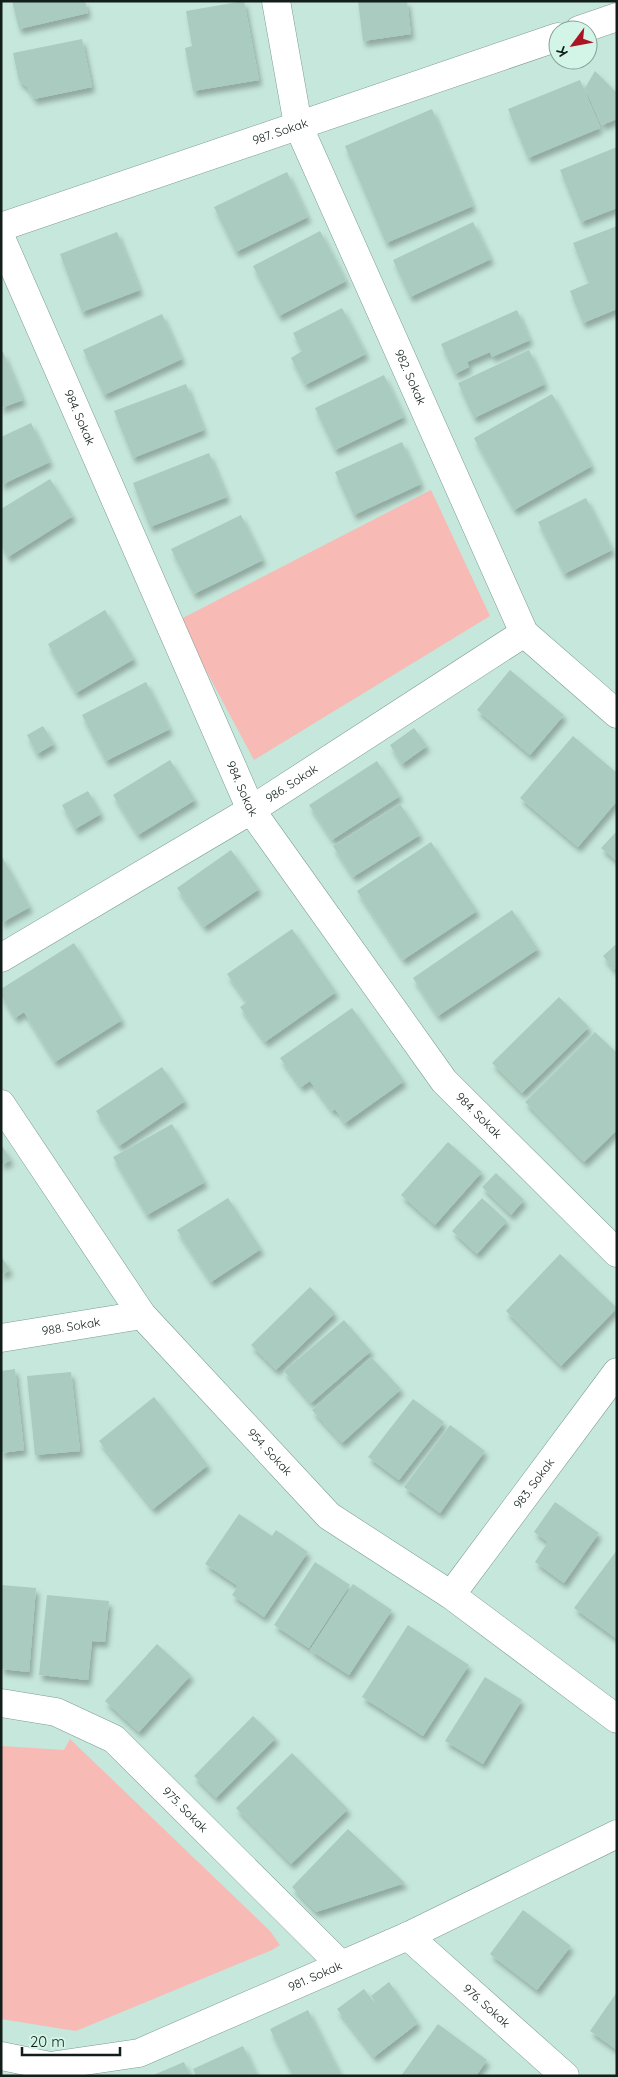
<svg xmlns="http://www.w3.org/2000/svg" width="618" height="2077" font-family="Quicksand,sans-serif">
<style>
.green{fill:#f7bab5}
.building{fill:#aacbbf;filter:url(#shadow)}
.lines{fill:none;stroke-linecap:round;stroke-linejoin:round}
.minor-casing{stroke:#7c9c90;stroke-width:29}
.minor{stroke:#fff;stroke-width:28}
.labels{text-anchor:middle;stroke-width:4;stroke-linejoin:round;paint-order:stroke}
.street-label{font-size:12px;fill:#111e19;stroke:#d3f5e8}
</style>
<defs>
<filter id="shadow"><feDropShadow dx="3" dy="5.5" stdDeviation="2.5" flood-color="#0004"/></filter>
</defs>
<rect width="100%" height="100%" fill="#c6e7db"/>
<path class="green" d="M431 490 490 616 254 760 179 620Z
M70 1739 270 1931 280 1945 272 1950 76 2031 1 2019V1746L64 1750Z"/>
<path class="building" d="M12 1H85L88 13 19 29Z
M244 1 259 80 193 91 185 48 192 46 186 11Z
M358 1H407L411 34 363 41Z
M82 39 92 87 34 99 27 87 19 81 13 53Z
M595 71 617 93V119L602 125 585 88Z
M580 80 600 128 528 158 508 109Z
M432 109 473 206 386 243 345 146Z
M617 147V208L581 222 560 170Z
M287 172 308 217 236 252 214 207Z
M473 222 491 259 410 297 393 260Z
M617 226V309L583 323 570 291 589 283 573 243Z
M320 231 346 281 279 316 253 266Z
M117 232 140 290 82 312 60 254Z
M342 308 366 354 305 385 291 358 302 351 293 333Z
M517 310 530 340 492 357 490 352 467 362 469 367 455 374 441 344Z
M162 314 182 359 104 395 83 350Z
M529 350 545 384 474 418 458 383Z
M1 352H3L23 400 1 408Z
M384 375 404 417 335 450 315 408Z
M186 384 204 430 133 458 114 411Z
M552 394 592 466 514 510 474 438Z
M31 423 50 462 1 485V437Z
M402 442 421 484 354 515 335 472Z
M209 453 227 497 150 527 133 483Z
M50 479 73 516 8 557 1 545V509Z
M586 498 612 550 564 574 538 522Z
M241 515 263 560 194 594 171 549Z
M105 610 134 659 76 693 48 644Z
M510 670 564 715 530 755 477 710Z
M146 682 170 729 106 761 82 715Z
M43 726 54 744 37 754 27 735Z
M414 728 427 746 402 764 390 745Z
M573 736 617 773V801L578 847 520 798Z
M170 760 195 800 138 835 113 795Z
M377 761 400 796 332 840 309 805Z
M88 791 101 814 75 829 62 805Z
M400 804 420 835 353 877 333 846Z
M617 831V861L601 848Z
M431 842 477 911 403 960 357 891Z
M231 850 259 889 204 927 177 888Z
M1 855 30 907 1 923Z
M512 910 538 949 438 1016 413 978Z
M292 929 336 992 265 1042 240 1007 247 1002 227 974Z
M74 943 122 1020 55 1062 24 1012 15 1018 1 995V989Z
M615 945 617 947V967L614 970 603 956Z
M559 997 589 1027 522 1093 492 1063Z
M352 1008 404 1081 345 1123 335 1109 332 1111 310 1081 301 1087 280 1058Z
M595 1032 617 1053V1130L584 1162 525 1102Z
M162 1067 185 1101 119 1146 96 1111Z
M172 1124 205 1182 147 1215 113 1157Z
M448 1142 482 1172 435 1225 401 1195Z
M1 1144 11 1160 1 1165Z
M496 1173 524 1200 511 1215 482 1187Z
M228 1198 261 1249 211 1282 177 1230Z
M482 1198 507 1221 477 1254 452 1231Z
M560 1254 617 1308 561 1366 506 1311Z
M1 1256 10 1270 1 1275Z
M310 1287 335 1313 276 1370 251 1345Z
M344 1320 371 1351 311 1403 284 1371Z
M371 1357 401 1389 342 1443 312 1410Z
M15 1369 24 1450 1 1453V1371Z
M71 1372 80 1451 35 1455 27 1376Z
M154 1397 208 1465 153 1509 99 1441Z
M413 1399 444 1422 399 1480 368 1457Z
M450 1425 485 1451 440 1513 404 1487Z
M555 1502 599 1533 564 1583 535 1562 548 1542 534 1532Z
M239 1514 272 1536 276 1530 308 1552 264 1617 232 1595 238 1586 205 1564Z
M617 1550V1639L574 1608Z
M315 1562 350 1585 309 1648 274 1625Z
M353 1584 392 1610 349 1675 310 1650Z
M1 1585 36 1588 29 1672 1 1669Z
M47 1595 109 1601 105 1642 92 1641 88 1680 39 1675Z
M408 1625 469 1665 423 1736 362 1697Z
M157 1644 191 1675 139 1732 105 1701Z
M485 1677 522 1700 483 1764 445 1741Z
M253 1716 276 1738 216 1798 194 1776Z
M292 1753 348 1809 291 1864 236 1808Z
M348 1829 405 1883 316 1912 292 1887Z
M523 1910 571 1946 537 1990 490 1954Z
M389 1982 418 2023 374 2057 337 2009 364 1989 386 2018 371 1996Z
M617 1992V2050L590 2031Z
M308 2010 341 2076H293L270 2029Z
M438 2024 487 2060 476 2076H401Z
M243 2046 257 2076H196L193 2069Z
M184 2062 190 2076H151Z"/>
<g class="lines">
<g class="minor-casing">
<g id="minor">
<path id="s1" d="M276 1 298 125 524 633 617 714"/>
<path d="M579 30 617 17"/>
<path id="s2" d="M1 227 558 37"/>
<path id="s3" d="M1 238 251 810 444 1081 617 1253"/>
<path id="s4" d="M1 958 251 810 524 633"/>
<path id="s5" d="M1 1104 142 1315 329 1516 451 1595 617 1719"/>
<path id="s6" d="M1 1338 142 1315"/>
<path id="s7" d="M451 1595 617 1372"/>
<path id="s8" d="M1 1703 56 1712 114 1739 340 1964"/>
<path id="s9" d="M408 1936 565 2076"/>
<path id="s10" d="M1 2056 50 2066 139 2053 408 1936 617 1834"/>
</g>
</g>
<use href="#minor" class="minor"/>
</g>
<g class="labels">
<g class="street-label">
<text dy="4" stroke="none"><textPath href="#s2" startOffset="295">987. Sokak</textPath></text>
<text dy="4" stroke="none"><textPath href="#s1" startOffset="402">982. Sokak</textPath></text>
<text dy="4" stroke="none"><textPath href="#s3" startOffset="196">984. Sokak</textPath></text>
<text dy="4" stroke="none"><textPath href="#s4" startOffset="339">986. Sokak</textPath></text>
<text dy="4" stroke="none"><textPath href="#s3" startOffset="601">984. Sokak</textPath></text>
<text dy="4" stroke="none"><textPath href="#s3" startOffset="1006">984. Sokak</textPath></text>
<text dy="4" stroke="none"><textPath href="#s6" startOffset="71">988. Sokak</textPath></text>
<text dy="4" stroke="none"><textPath href="#s5" startOffset="441">954. Sokak</textPath></text>
<text dy="4" stroke="none"><textPath href="#s7" startOffset="139">983. Sokak</textPath></text>
<text dy="4" stroke="none"><textPath href="#s8" startOffset="220">975. Sokak</textPath></text>
<text dy="4" stroke="none"><textPath href="#s10" startOffset="332">981. Sokak</textPath></text>
<text dy="4" stroke="none"><textPath href="#s9" startOffset="105">976. Sokak</textPath></text>
</g>
</g>
<rect width="618" height="2077" fill="none" stroke="#111e19" stroke-width="5"/>
<g transform="translate(573 45) rotate(238)"><circle r="24" fill="#d3f5e8" stroke="#859f95"/>
<path d="M0-4L9 19L0 12L-9 19Z" fill="#aa1523"/>
<text y="-8" font-size="14" font-weight="bold" text-anchor="middle" fill="#111e19">K</text>
</g>
<path d="M22 2047v8h98v-8" fill="none" stroke="#111e19" stroke-width="2.5"/>
<text x="30" y="2047" font-size="15" fill="#111e19" stroke="#d3f5e8" stroke-width="4" paint-order="stroke">20 m</text>
</svg>
